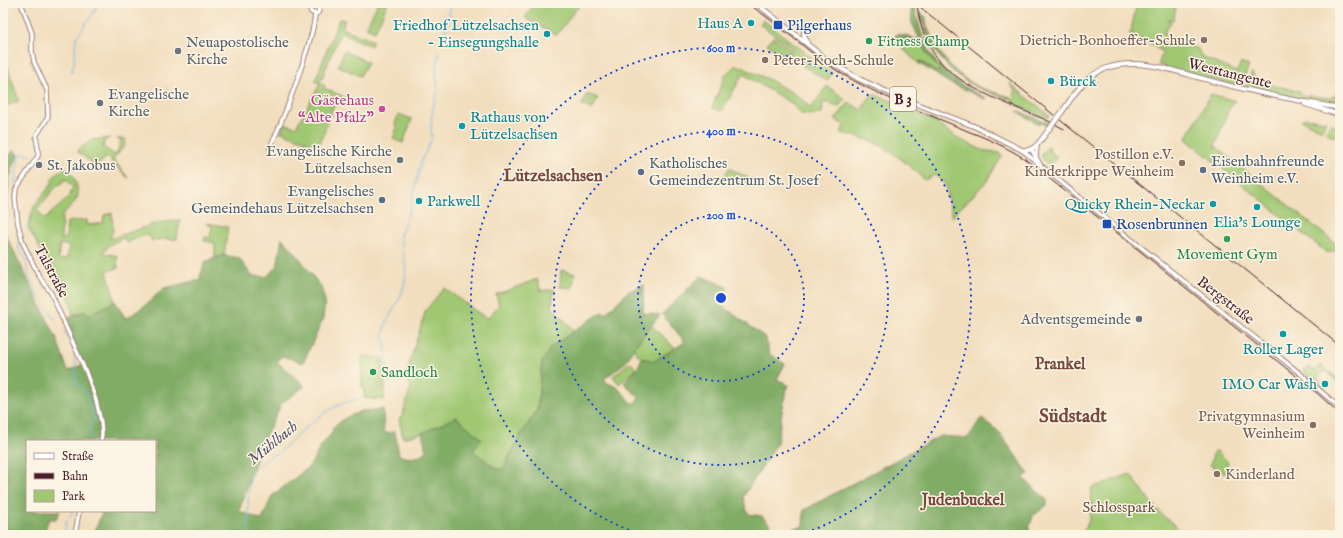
<svg xmlns="http://www.w3.org/2000/svg" width="1343" height="538" font-family="'IM FELL English',serif">
<style>
.green{fill:#a0c873;stroke:#75744f;fill-rule:evenodd}
.forest{fill:#80ac65;stroke:#656648}
.lines{fill:none;stroke-linecap:round;stroke-linejoin:round}
.stream{stroke:#69b3e2;stroke-width:1}
.secondary-casing{stroke:#9e7e74;stroke-width:5.5}
.primary-casing{stroke:#9e7e74;stroke-width:6}
.secondary{stroke:#fff;stroke-width:3.5}
.primary{stroke:#fff;stroke-width:4}
.rail{stroke:#4a1f2b;stroke-width:1}
.primary-bridge-casing{stroke:#9e7e74;stroke-width:6;stroke-linecap:butt}
.primary-bridge{stroke:#fff;stroke-width:4}
.ring{fill:none;stroke:#1d4ed8;stroke-width:2;stroke-dasharray:2 4}
.culture-dot{fill:#0f9aa8;stroke:#fcf5e5;stroke-width:1.5}
.transit-dot{fill:#1a4fb4;stroke:#fcf5e5;stroke-width:1.5}
.education-dot{fill:#8d6e63;stroke:#fcf5e5;stroke-width:1.5}
.leisure-dot{fill:#2e9e5b;stroke:#fcf5e5;stroke-width:1.5}
.worship-dot{fill:#6b7280;stroke:#fcf5e5;stroke-width:1.5}
.hotel-dot{fill:#d1479c;stroke:#fcf5e5;stroke-width:1.5}
.service-dot{fill:#5c6f8a;stroke:#fcf5e5;stroke-width:1.5}
.labels{text-anchor:middle;stroke-width:3;stroke-linejoin:round;paint-order:stroke}
.shield{fill:#fcf5e5;stroke:#7f5f63;stroke-width:1}
.shield-label{font-size:14px;font-weight:bold;fill:#4a1f2b}
.culture-label{font-size:15px;fill:#0d838f;stroke:#fcf5e5;text-anchor:end}
.transit-label{font-size:15px;fill:#164399;stroke:#fcf5e5;text-anchor:start}
.education-label{font-size:15px;fill:#785e54;stroke:#fcf5e5;text-anchor:end}
.leisure-label{font-size:15px;fill:#27864d;stroke:#fcf5e5;text-anchor:start}
.worship-label{font-size:15px;fill:#5b616d;stroke:#fcf5e5;text-anchor:start}
.street-label{font-size:15px;fill:#4a1f2b;stroke:#fcf5e5}
.hotel-label{font-size:15px;fill:#b23c85;stroke:#fcf5e5;text-anchor:end}
.service-label{font-size:15px;fill:#4e5e75;stroke:#fcf5e5;text-anchor:start}
.park-label{font-size:15px;fill:#645241;stroke:#fcf5e5}
.neighbourhood-label{font-size:16px;font-weight:bold;fill:#79493e;stroke:#fcf5e5}
.water-label{font-size:16px;font-style:italic;fill:#55536b;stroke:#fcf5e5}
.quarter-label{font-size:17px;font-weight:bold;fill:#79493e;stroke:#fcf5e5}
.district-label{font-size:19px;font-weight:bold;fill:#79493e;stroke:#fcf5e5}
.centre{fill:#1d4ed8;stroke:#fcf5e5;stroke-width:2}
.ring-label{font-size:12px;text-anchor:middle;font-weight:bold;fill:#1d4ed8;stroke:#fcf5e5;stroke-width:3;stroke-linejoin:round;paint-order:stroke}
</style>
<rect width="100%" height="100%" fill="#fcf5e5"/>
<filter id="ink" filterUnits="userSpaceOnUse"><feTurbulence type="fractalNoise" baseFrequency=".025" numOctaves="2"/><feDisplacementMap in="SourceGraphic" scale="8" xChannelSelector="R" yChannelSelector="G"/><feConvolveMatrix kernelMatrix="1 2 1 2 8 2 1 2 1" color-interpolation-filters="sRGB"/></filter>
<filter id="wash" filterUnits="userSpaceOnUse"><feTurbulence type="fractalNoise" baseFrequency=".012" numOctaves="4" result="noise"/><feDisplacementMap in="SourceGraphic" scale="16" xChannelSelector="R" yChannelSelector="G"/><feGaussianBlur stdDeviation="0.9" result="paint"/><feColorMatrix in="noise" values="0 0 0 0 0 0 0 0 0 0 0 0 0 0 0 0 0 1.4 0 .05"/><feComposite in="paint" operator="in"/></filter>
<g filter="url(#wash)">
<rect width="100%" height="100%" fill="#f2debe"/>
<path class="green" d="M378 3H388L375 31 366 27Z
M535 3H580L579 7 575 10 557 35 525 18Z
M1137 3H1177L1175 10H1176L1173 20 1169 19V21L1171 22 1167 29H1165L1164 32 1166 33 1165 36 1198 49 1202 57 1237 72 1241 62 1249 66 1244 78V82L1242 88 1158 65 1163 52 1129 33 1133 32 1131 30Z
M339 19 345 20 342 28 373 41 371 46 340 33 320 83 325 86 324 88 351 100 336 99 319 146 281 132 284 123 296 127 320 84 315 81Z
M763 20 832 73 827 81 788 56 792 49 760 24Z
M773 37 790 50 784 57 767 44Z
M893 38 908 39 921 44 930 58 941 70 936 72 921 61 918 63 908 54Z
M344 51 368 62 360 76 338 66Z
M3 54 19 101 3 107Z
M737 65 770 80 799 97 811 108 827 86 845 99 838 107 829 103 823 102 822 114 802 115 791 103 743 74 722 111 712 108 725 75Z
M1252 72 1255 79 1259 83 1300 91 1301 95 1329 98 1333 97 1340 89V105L1305 101 1245 88Z
M1009 83 1049 115 1047 118 1012 103 1015 91Z
M587 94 598 98 592 110 582 105Z
M872 94 892 101 934 121 959 139 982 150 1000 153 1002 156 987 181 952 217 946 186 935 175 924 180C910 165 888 147 868 140 859 137 850 135 841 133L844 125 835 120 849 102 861 110Z
M1211 94 1235 101 1228 111 1215 146 1340 247V249L1327 253 1186 139Z
M398 114 412 119 403 143 393 139 397 127 395 125Z
M1306 118 1326 121 1322 130 1301 120Z
M1331 124 1340 126V128L1334 137 1325 132Z
M110 138 105 140 103 147 115 155 117 153 121 140 117 139H126L124 147 113 159 128 178 107 157 96 167 77 151 91 140Z
M1049 146 1050 149 1049 151 1057 157 1050 166C1045 162 1041 159 1042 153Z
M65 167C75 177 77 181 78 196L73 204 62 215 61 239H66L67 222 87 220 88 225 103 223 104 215 112 213 113 230 110 239 157 223 180 220 177 239H163L152 241 149 235 142 236 127 243 123 238 109 245 103 253 117 256 118 268 107 271 115 301 89 316 86 311 73 315 69 297 38 246 28 227 34 206 53 182 51 180 59 171 61 172ZM66 179 73 187 69 197 45 219 37 210 52 191ZM60 244 69 246 68 256 66 257 65 260 58 259Z
M729 168 764 186 756 187 724 177Z
M207 223 228 227 224 255 215 258V243L204 241 205 237 210 238 212 226 208 225Z
M561 270 575 274 572 288 560 287Z
M537 279 541 291 554 289 552 307 574 331 551 347 542 362 537 410 520 436 503 470 497 469 473 451 457 417 422 433 403 438 399 419 402 417 411 387 405 376 426 310 444 288 487 319 499 305 496 294 506 291Z
M651 325 675 348 666 354 654 361C645 359 637 358 634 349L635 346Z
M362 356 383 358 385 389 384 400 364 398V387H362Z
M630 362 637 369 619 384 613 376Z
M1321 366H1322L1340 381V385L1327 371H1325L1317 378 1332 396 1303 371 1309 367 1315 371Z
M1214 451H1217L1228 462 1225 474 1210 465Z
M1130 474 1150 501 1164 517 1169 520 1183 535H1080C1092 523 1093 503 1091 488Z"/>
<path class="forest" d="M912 3 915 6V8C918 21 921 34 927 46 937 71 963 87 986 98L985 99 948 82 918 63 920 61 936 72 940 70 930 58 921 44 908 39 893 38 897 34 909 36 918 40 919 38 911 21 912 20 910 4Z
M920 12 926 17C925 23 929 31 932 37 941 59 959 78 981 88 990 92 1001 94 1011 97L1010 99C1001 96 990 93 981 89 974 87 968 82 962 78 939 62 926 39 920 12Z
M1017 111 1049 123 1047 126 1041 123 1039 125Z
M14 150 18 155 9 179 4 231 56 337 68 371 83 364 65 319 86 311 89 315 115 301 126 319 147 304 164 288 199 280 205 262 224 255 239 258 252 276 266 277 277 267 282 238 294 251 321 287 325 301 323 319 303 363 282 356 277 362 305 386 282 403 261 445 239 511 262 520 272 496 310 466 321 446 332 433 333 428 345 418 361 411 383 409 384 433 395 432 399 455C408 460 417 457 426 452L424 441 422 433 456 417 482 439 473 451 497 469H503L520 436 537 410 542 362 551 347 602 312 605 314 625 295 627 292 644 285 643 313 660 315 635 346 626 362 604 379 607 383 617 387 633 404 639 398 624 383 637 369 642 358 654 361 685 342 662 314 701 276 727 287 721 305 766 338 769 354 785 364 777 379 788 385 785 395 777 443 743 497 748 514 762 516 778 533 803 526 804 510 940 436 968 438 981 418 998 431 1029 474 1022 477 1047 500V505L1033 516 1027 535H93L103 511H155V441H27V511H60L56 519H49L43 535H3V163Z"/>
<g class="lines">
<path class="stream" d="M444 35 452 3
M71 73 74 64 76 38 96 9 97 3
M438 88 436 73 439 53
M432 138C429 122 433 107 438 91
M15 184 19 155 22 154 32 155
M19 243V249L21 254 25 257 29 276 34 285 36 292 53 317 56 319
M402 249 400 235 410 209 421 162 431 140
M64 330C76 351 77 358 75 382 95 397 85 401 95 418 90 428 86 432 94 441
M386 352C386 343 382 340 384 331 386 321 392 312 397 303 406 288 408 269 403 252
M386 356 387 373
M65 535C66 528 64 521 70 517L72 511
M249 535 248 497 251 471 272 455 277 454C300 434 328 402 360 399"/>
</g>
</g>
<g filter="url(#ink)">
<g class="lines">
<g class="secondary-casing">
<path id="secondary" d="M21 3 32 33V51L34 62 47 90 48 116 47 119 36 136 38 149V156L16 189 15 198 18 224 23 243 39 276 51 293 86 372 96 400 101 422 102 434 101 441
M315 14 311 12 310 9 312 6H317
M315 14 318 13 319 10 317 6
M270 148C283 119 295 89 304 59 309 44 314 29 315 14
M1031 149 1040 164
M1022 150 1122 232 1302 375 1340 408
M1036 157 1037 146
M75 535 79 511"/>
</g>
<g class="primary-casing">
<path id="primary" d="M756 3 827 60 859 79 894 95 976 127 1022 150C1033 152 1038 144 1044 136
M804 29V35L807 42
M1305 104 1340 115
M1062 112C1074 94 1086 75 1107 68 1136 58 1169 69 1197 77 1216 82 1234 87 1253 91 1282 98 1311 103 1340 108"/>
</g>
<use href="#secondary" class="secondary"/>
<use href="#primary" class="primary"/>
<path class="rail" d="M747 3C785 28 817 62 858 83 894 102 933 116 970 132 989 139 1008 148 1025 159L1317 393 1340 414
M915 3 1340 346
M917 4C924 69 967 87 1022 110 1036 116 1051 121 1064 129"/>
<g class="primary-bridge-casing">
<path id="primary-bridge" d="M1044 136 1062 112"/>
</g>
<use href="#primary-bridge" class="primary-bridge"/>
</g>
</g>
<g class="ring">
<circle cx="721" cy="298" r="83"/>
<circle cx="721" cy="298" r="167"/>
<path d="M640 534A250 250 0 1 1 802 534"/>
</g>
<g class="culture-dot">
<circle cx="751" cy="23" r="4"/>
<circle cx="547" cy="34" r="4"/>
<circle cx="1051" cy="81" r="4"/>
<circle cx="462" cy="126" r="4"/>
<circle cx="419" cy="201" r="4"/>
<circle cx="1213" cy="204" r="4"/>
<circle cx="1257" cy="207" r="4"/>
<circle cx="1283" cy="334" r="4"/>
<circle cx="1325" cy="384" r="4"/>
</g>
<g class="transit-dot">
<rect x="773" y="20" width="10" height="10" rx="2"/>
<rect x="1102" y="219" width="10" height="10" rx="2"/>
</g>
<g class="education-dot">
<circle cx="1204" cy="40" r="4"/>
<circle cx="765" cy="60" r="4"/>
<circle cx="1182" cy="163" r="4"/>
<circle cx="1313" cy="425" r="4"/>
<circle cx="1217" cy="474" r="4"/>
</g>
<g class="leisure-dot">
<circle cx="869" cy="41" r="4"/>
<circle cx="1227" cy="239" r="4"/>
<circle cx="373" cy="372" r="4"/>
</g>
<g class="worship-dot">
<circle cx="178" cy="51" r="4"/>
<circle cx="100" cy="103" r="4"/>
<circle cx="400" cy="160" r="4"/>
<circle cx="39" cy="165" r="4"/>
<circle cx="1139" cy="319" r="4"/>
</g>
<circle class="hotel-dot" cx="382" cy="109" r="4"/>
<g class="service-dot">
<circle cx="1203" cy="170" r="4"/>
<circle cx="641" cy="172" r="4"/>
<circle cx="382" cy="200" r="4"/>
</g>
<g class="labels">
<rect class="shield" x="890" y="87" width="26" height="24" rx="3"/>
<g class="shield-label">
<text x="903" y="104">B 3</text>
</g>
<g class="culture-label">
<text x="743" y="28">Haus A</text>
<text x="539" y="30">Friedhof Lützelsachsen<tspan x="539" dy="17">- Einsegungshalle</tspan></text>
<text x="1059" y="86" text-anchor="start">Bürck</text>
<text x="470" y="122" text-anchor="start">Rathaus von<tspan x="470" dy="17">Lützelsachsen</tspan></text>
<text x="427" y="206" text-anchor="start">Parkwell</text>
<text x="1205" y="209">Quicky Rhein-Neckar</text>
<text x="1257" y="227" text-anchor="middle">Elia's Lounge</text>
<text x="1283" y="354" text-anchor="middle">Roller Lager</text>
<text x="1317" y="389">IMO Car Wash</text>
</g>
<g class="transit-label">
<text x="787" y="30">Pilgerhaus</text>
<text x="1116" y="229">Rosenbrunnen</text>
</g>
<g class="education-label">
<text x="1196" y="45">Dietrich-Bonhoeffer-Schule</text>
<text x="773" y="65" text-anchor="start">Peter-Koch-Schule</text>
<text x="1174" y="159">Postillon e.V.<tspan x="1174" dy="17">Kinderkrippe Weinheim</tspan></text>
<text x="1305" y="421">Privatgymnasium<tspan x="1305" dy="17">Weinheim</tspan></text>
<text x="1225" y="479" text-anchor="start">Kinderland</text>
</g>
<g class="leisure-label">
<text x="877" y="46">Fitness Champ</text>
<text x="1227" y="259" text-anchor="middle">Movement Gym</text>
<text x="381" y="377">Sandloch</text>
</g>
<g class="worship-label">
<text x="186" y="47">Neuapostolische<tspan x="186" dy="17">Kirche</tspan></text>
<text x="108" y="99">Evangelische<tspan x="108" dy="17">Kirche</tspan></text>
<text x="392" y="156" text-anchor="end">Evangelische Kirche<tspan x="392" dy="17">Lützelsachsen</tspan></text>
<text x="47" y="170">St. Jakobus</text>
<text x="1131" y="324" text-anchor="end">Adventsgemeinde</text>
</g>
<g class="street-label">
<text transform="translate(1230 73) rotate(14)" y="5">Westtangente</text>
<text transform="translate(52 271) rotate(62)" y="5">Talstraße</text>
<text transform="translate(1226 300) rotate(38)" y="5">Bergstraße</text>
</g>
<g class="hotel-label">
<text x="374" y="105">Gästehaus<tspan x="374" dy="17">“Alte Pfalz”</tspan></text>
</g>
<g class="service-label">
<text x="1211" y="166">Eisenbahnfreunde<tspan x="1211" dy="17">Weinheim e.V.</tspan></text>
<text x="649" y="168">Katholisches<tspan x="649" dy="17">Gemeindezentrum St. Josef</tspan></text>
<text x="374" y="196" text-anchor="end">Evangelisches<tspan x="374" dy="17">Gemeindehaus Lützelsachsen</tspan></text>
</g>
<g class="park-label">
<text x="1119" y="512">Schlosspark</text>
</g>
<g class="neighbourhood-label">
<text x="1060" y="369">Prankel</text>
<text x="963" y="505">Judenbuckel</text>
</g>
<g class="water-label">
<text transform="translate(272 442) rotate(-39)" y="6">Mühlbach</text>
</g>
<g class="quarter-label">
<text x="553" y="181">Lützelsachsen</text>
</g>
<g class="district-label">
<text x="1073" y="422">Südstadt</text>
</g>
</g>
<circle cx="721" cy="298" r="6" class="centre"/>
<g class="ring-label">
<text x="721" y="52">600 m</text>
<text x="721" y="135">400 m</text>
<text x="721" y="219">200 m</text>
</g>
<rect width="1343" height="538" fill="none" stroke="#fcf5e5" stroke-width="16"/>
<rect x="26" y="440" width="130" height="72" fill="#fcf5e5" stroke="#b59f9b"/>
<rect x="34" y="453" width="20" height="6" fill="#ffffff" stroke="#b59f9b"/>
<text x="62" y="460" font-size="12" fill="#4a1f2b">Straße</text>
<rect x="34" y="473" width="20" height="6" fill="#4a1f2b" stroke="#b59f9b"/>
<text x="62" y="480" font-size="12" fill="#4a1f2b">Bahn</text>
<rect x="34" y="490" width="20" height="12" fill="#a0c873" stroke="#b59f9b"/>
<text x="62" y="500" font-size="12" fill="#4a1f2b">Park</text>
</svg>
